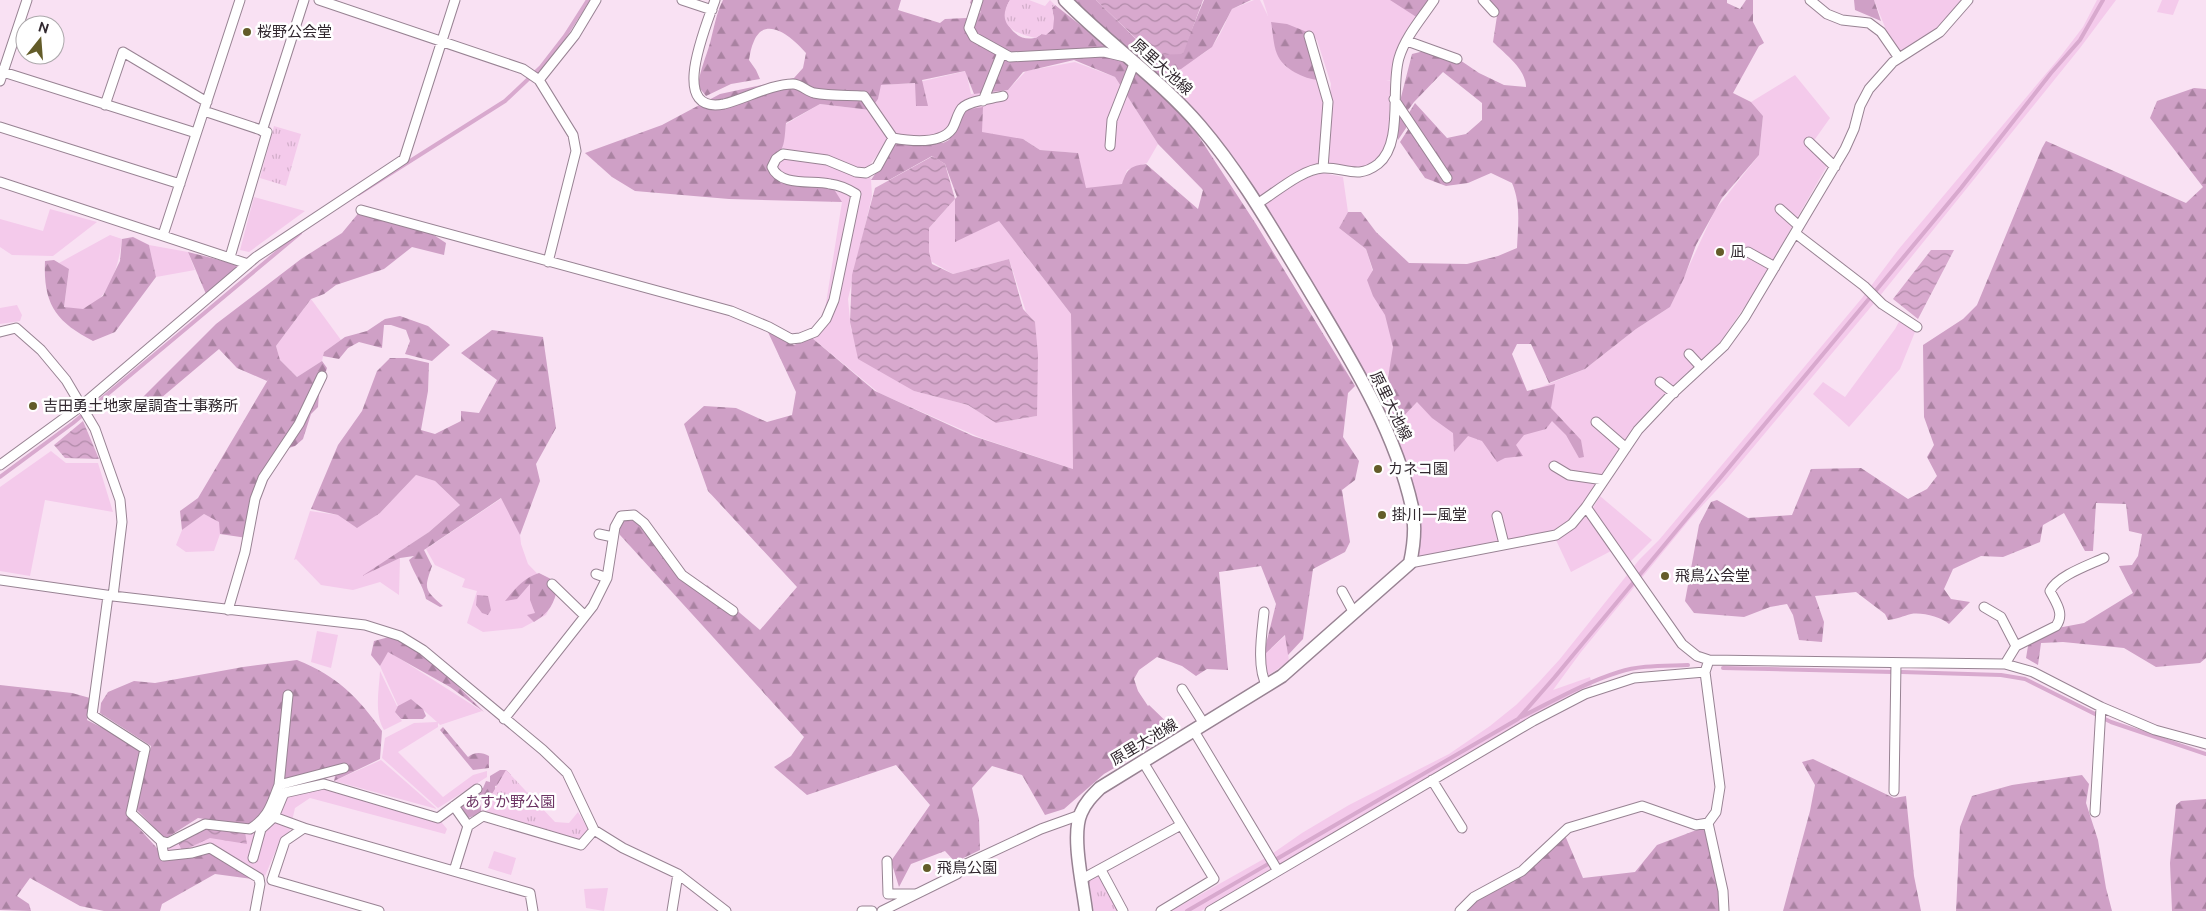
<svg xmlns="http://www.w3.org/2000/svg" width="2206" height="911" font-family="Ubuntu,'Noto Sans JP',sans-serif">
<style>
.grass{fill:#f4caeb;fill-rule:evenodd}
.forest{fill:url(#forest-firs)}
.park{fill:url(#park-tufts)}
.water{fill:url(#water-waves)}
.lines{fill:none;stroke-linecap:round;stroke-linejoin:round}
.stream{stroke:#d8a9ce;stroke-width:4}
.street-casing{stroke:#988393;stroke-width:11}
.secondary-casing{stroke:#988393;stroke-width:15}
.street{stroke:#fff;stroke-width:9}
.secondary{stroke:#fff;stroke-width:12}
.poi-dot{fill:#635c29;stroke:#fff;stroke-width:2}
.labels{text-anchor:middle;stroke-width:5;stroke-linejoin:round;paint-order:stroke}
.poi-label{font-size:15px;fill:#31282f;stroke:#fff;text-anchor:start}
.street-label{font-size:15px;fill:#31282f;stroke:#fff}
.park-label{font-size:15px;fill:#6d3464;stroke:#fff}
</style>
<defs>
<pattern id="forest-firs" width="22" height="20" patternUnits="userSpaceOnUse" patternTransform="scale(1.25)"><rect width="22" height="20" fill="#cfa0c6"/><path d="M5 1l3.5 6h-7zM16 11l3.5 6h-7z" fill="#a982a1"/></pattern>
<pattern id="park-tufts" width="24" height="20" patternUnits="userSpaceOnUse" patternTransform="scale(1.25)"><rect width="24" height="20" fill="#f4caeb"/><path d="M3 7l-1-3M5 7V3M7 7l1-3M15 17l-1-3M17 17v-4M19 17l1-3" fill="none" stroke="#d2aeca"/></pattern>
<pattern id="water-waves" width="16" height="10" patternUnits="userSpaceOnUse" patternTransform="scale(1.25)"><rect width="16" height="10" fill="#d8a9ce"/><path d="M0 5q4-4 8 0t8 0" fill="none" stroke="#b08aa8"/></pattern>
</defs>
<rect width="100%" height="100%" fill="#f9e1f3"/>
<path class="grass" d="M1254 0H1260L1268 16 1263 0H1423L1395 81 1386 80 1390 81C1390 94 1390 137 1385 148 1379 161 1360 172 1346 170 1338 170 1328 165 1320 162L1316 166 1267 199 1306 178 1323 173 1343 177 1348 212 1339 228 1366 249 1396 348 1381 398 1260 203 1248 177 1229 151 1173 88 1163 80C1171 69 1200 59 1211 47 1220 38 1226 20 1232 9ZM1307 32 1317 40 1331 84 1329 102 1319 80Z
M1874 0H1962V1L1935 31 1896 54Z
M2097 0H2116L2080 48 1875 302 1725 481 1690 519 1581 652 1553 690 1590 677 1593 691 1568 700 1522 722 1201 911H1171L1269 856 1302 833 1349 805 1449 754 1490 726 1516 705 1539 682 1560 659 1639 560 1659 540 1862 298 1898 250 2060 57 2083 27Z
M2162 0H2179L2173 15 2157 12Z
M1075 62 1115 77 1158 144 1147 163 1127 170 1122 184 1084 189 1078 153 1040 150 1025 140 980 134 963 110 949 140 894 137 872 107 878 99 880 85 915 83 966 71 971 94 1008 90 1026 71Z
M1795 75 1830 118 1813 142 1832 157 1756 290 1719 344 1619 458 1586 507 1557 534 1410 562 1409 476 1389 437 1400 423 1399 421 1417 402 1468 436 1529 392 1585 369 1636 329 1670 307 1715 210 1759 155 1763 116 1751 102Z
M820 104 870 110 890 139 867 168 871 180 872 196 848 299 851 330 914 391 968 405 997 423 1037 416 1035 322 1026 312 1009 259 953 274 927 259 929 228 957 197 999 221 1071 314 1073 469 981 438 879 393 812 338 824 316 842 202 776 178 769 172 768 166 782 149 786 124Z
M254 197 305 211 249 252 240 250Z
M50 209 97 222 53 256 12 255 0 247V219L43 231Z
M110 235 122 239C119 264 110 300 84 309 79 310 70 308 64 307L69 270 59 263Z
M149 245 188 252 195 270 156 277Z
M311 299 341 340 324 352 322 361 297 377 280 360 276 346Z
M17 305 22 315 20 321 0 324V308Z
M1902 316 1917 327 1900 369 1849 427 1813 394 1823 382 1845 397 1895 329Z
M51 451 66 463H98L113 512 45 500 30 576 0 571V487Z
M416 475 435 481 460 505 429 532 366 574 400 558 399 595 380 582 353 590 321 585 296 559 294 560 310 511 338 515 380 513Z
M1600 496 1652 540 1630 562 1593 508Z
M502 498 520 535 521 544 528 564 557 594 546 615 522 628 483 632 467 623 477 591 462 587 465 579 435 565 426 549Z
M1585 510 1611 551 1571 572 1556 540 1574 525Z
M204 514 220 522V534L214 551 186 552 176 545 182 530Z
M317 631 338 635 331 668 311 662Z
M1286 635 1289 662 1267 676 1263 656Z
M388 651 482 711 440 725 438 723V727L398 752 443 797 473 775 487 771V777L438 808 382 758 385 738 414 723 437 722 411 699 395 712 402 721 384 730C374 714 379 690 380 671L397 706H398L380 666Z
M381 760 437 809 334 781Z
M326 787 438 818 447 829 445 834 310 798 295 808 290 830 279 843 265 876 216 849 166 853 161 841 209 825 250 829 281 814 285 796Z
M494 851 516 858 511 875 488 868Z
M608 888 604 911 586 908 584 889Z"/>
<path class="forest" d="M723 0H901L898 10 940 23 945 19 967 18 981 12 970 3 971 0H1010C997 20 1017 45 1037 37 1044 34 1049 25 1054 19L1052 8 1055 5 1175 100 1256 224 1355 386 1348 393 1343 437 1359 461 1355 480 1342 490 1350 542 1345 552 1313 569 1303 639 1288 655 1285 635 1263 656 1276 604 1261 566 1219 572 1228 670 1207 669 1196 676 1182 666 1157 657 1139 670 1134 679 1138 691 1148 706 1149 705 1175 730 1152 736V746L1104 774 1064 809 1045 815 1022 775 992 766 972 788 979 819 980 850 955 862 945 851 911 864 899 887 891 861 930 805 896 765 807 795 774 767 791 756 804 737 620 535 616 525 629 516 644 523 702 594 707 585 760 630 797 587 708 491 684 424 704 406 736 408 767 422 792 415 796 392 767 330 794 345 812 338 875 391 973 436 1073 469 1071 314 999 221 955 242V199L957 197 945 164 932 156 889 180H871L897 141 943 143 949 140 963 110 983 107 982 132 1023 139 1040 150 1078 153 1086 188 1122 184C1127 169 1130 166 1146 164L1198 209 1203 190 1158 144 1115 77 1074 60 1023 72 1008 90 974 94 965 71 922 80 928 106H916L915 83 881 85 878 99 870 110 820 104 786 123C785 131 785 144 781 150 777 155 770 158 769 165 763 187 819 185 832 186L842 202 729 199 635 191 612 177 585 153 662 125 720 94 794 78 803 68 806 53C795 40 766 13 754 41 751 47 750 54 749 60L756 70 760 79 731 84 706 96 698 86C700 70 706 57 710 43 714 28 716 14 723 0Z
M1065 0H1096L1136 39 1182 53 1204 0H1251L1232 9 1212 47 1181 69 1167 72 1160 80Z
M1390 0H1428L1421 20Z
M1486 0H1727V3L1740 9 1746 0H1753V22L1764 43 1759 46 1733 93 1751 102 1763 116 1759 155 1722 198 1696 245 1684 278 1670 307 1636 329 1585 369 1549 383 1531 344H1517L1512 354 1527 391 1555 384 1551 408 1581 440 1584 457 1579 458 1566 435 1552 421 1546 429 1524 435 1516 445 1523 456 1505 458 1497 462 1482 441 1468 436 1454 452 1453 433 1432 418 1417 402 1399 421 1384 402 1393 347 1385 315 1373 296 1367 280 1373 270 1366 249 1339 228 1348 212H1361L1376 232 1409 263 1467 264 1498 256 1517 248C1518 225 1521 204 1512 183L1491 173 1468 183 1446 186 1425 178 1400 142 1409 128 1407 116 1415 103 1447 138 1466 134 1482 120V103L1443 72 1414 102 1406 113V128L1398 140 1399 105 1412 54 1436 48 1451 54 1479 73 1504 85 1526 87C1526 69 1505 54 1493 42L1497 16Z
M1854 0H1874L1881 21 1855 10Z
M1271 22 1287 24 1307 32 1319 59V80C1304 79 1283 69 1277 54 1273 44 1273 32 1271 22Z
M2194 88 2206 89V658L2200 663 2156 667 2124 648 2063 642 2041 643 2038 665 2026 658 2029 640 2047 630 2084 623 2133 593 2119 566 2132 565 2138 556 2142 534 2129 531 2126 504 2096 503 2093 551H2085L2064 513 2043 525 2040 542 2003 557 1981 556 1953 569 1944 589 1951 599 1970 602 1949 624C1941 617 1922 612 1911 614 1903 616 1897 619 1888 620L1885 614 1856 592 1815 596 1824 622 1822 642 1799 640 1793 615 1787 604 1770 607 1744 617 1694 613 1685 601 1699 525 1711 502 1717 500 1748 518 1792 515 1811 469 1861 468 1908 499 1927 489 1937 476 1927 457 1934 445 1924 417 1923 345 1963 319 1977 305 2042 148 2046 141 2186 203 2203 187 2150 118 2157 101Z
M361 210 420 226 446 243 444 255 412 247 384 269 336 285 324 294 311 299 276 346 280 360 297 377 322 361 327 368 319 393 318 407 311 414 303 439 295 446 280 451 268 464 247 538 220 534 219 522 204 514 182 530 180 511 198 498 269 378 267 381 237 368 219 349 148 409 143 397 216 324 301 259 342 233Z
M133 237 149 245 156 277 115 332 93 341C56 322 43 304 45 261L54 260 69 269 64 307 83 309 103 296 120 261 122 239Z
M188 252 239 265 206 294Z
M400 316 428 326 450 345 432 361 405 354 410 341 406 330 391 325H384L382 348 359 342 348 348 339 359 323 356 324 352 345 337 367 331 385 319Z
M492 330 543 337 556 428 536 464 540 481 520 535 501 498 424 550 432 566C424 589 424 589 443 606L440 607 426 599C423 585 414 574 409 560L414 556 400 558 362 576 429 532 460 505 435 481 416 475 380 513 357 528 338 515 311 509 338 445 362 411 377 371 390 358H407L429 363 428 391 421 430 435 434 461 421V411L479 413 497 380 461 353Z
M539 573 551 579 557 587C555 603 549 613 534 622L527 615 535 613 530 600V584L517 599 505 601C515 589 523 578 539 573Z
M477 595 488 596 491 610 488 615 482 613 476 605Z
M389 637 416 645 484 712 450 687 388 652 380 666 371 655 374 641Z
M297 660C337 676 358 697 382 731L380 759 334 781 336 771 286 783 284 793 254 827 198 818 165 839 136 809 151 746 100 713 101 703 108 692 134 681 155 683 243 667Z
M0 685 72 693 90 698 87 720 142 748 127 815 165 857 207 849 260 880 215 874 162 904 160 911H104L80 906 30 878 17 896 29 904 31 911 0 910Z
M411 699 423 709 426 716 423 719H401L395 712 398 706Z
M443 727 468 757C474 752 482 752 489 756V768L473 770 440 730Z
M1813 759 1894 798 1906 796 1914 876 1921 911H1783L1810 811 1815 785 1802 762Z
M500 770H506L511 775 510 783H504L500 781 499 785 495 786 496 792 489 794 490 798 486 801H481V813L466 819 455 803 479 788H483L486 781 490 782V776Z
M2082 775 2089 784 2086 803 2098 840 2106 888 2112 911H1956L1960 827 1972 796 2012 785Z
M2206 799V911H2172L2170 863 2176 805 2181 801Z
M1707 826 1723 911H1460L1522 871 1564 833 1583 878 1635 872 1657 845Z"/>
<path class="park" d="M1010 0H1029L1045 6 1050 0 1055 5 1052 8 1054 19 1053 29 1046 35 1041 34 1036 38C1014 34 995 24 1010 0Z
M274 126 301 134 286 186 260 178Z
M506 770 555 822 569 823 578 812 591 834 581 844 481 813Z
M1101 870 1122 911H1094L1088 877Z"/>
<path class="water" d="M1096 0H1203L1183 54 1153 55Z
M933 156 945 164 955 199 929 228V252L932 264 953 274 1009 259 1023 309 1035 322 1038 355 1037 416 996 423 968 405 914 391 858 359 850 322 852 275 875 188Z
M1931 250H1954L1918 319 1893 299Z
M83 421 99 459 65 458 54 445Z
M207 828 245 832 247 844 210 838 182 851 178 842Z"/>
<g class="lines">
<path class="stream" d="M358 194 505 101 541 67 565 36 588 0
M0 477 73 423 300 233
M1723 668 1893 672
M1902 672 2001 675 2025 679 2111 722 2206 754
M1521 717C1553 701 1584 683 1619 672 1640 665 1665 666 1688 665
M1187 911 1518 719 1554 678 1961 188 2051 73 2080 40 2103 0"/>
<g class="street-casing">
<path id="street" d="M319 0 523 69 539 80 573 135 576 151 548 262
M682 0 712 10
M715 0C707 24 667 115 724 104 745 99 771 84 793 84 800 84 807 91 814 93 830 96 848 95 864 96L893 138C910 141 940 145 952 129 956 123 957 114 962 108 971 100 991 99 1003 96
M978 0 969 28 974 37 1010 57 1104 52 1125 57
M1483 0 1494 12
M1810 0 1827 14 1842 20 1869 23 1881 32 1899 58
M1309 36 1328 102 1323 168
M1407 41 1457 59
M0 71 196 133
M539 80 575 35 596 0
M0 81 27 0
M1394 99 1447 178
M983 101 1002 53
M105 105 123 52 207 102
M204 111 267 132 230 257
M0 127 180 184
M262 131 304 0
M1809 142 1835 167
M1110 146 1112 120 1134 64
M0 182 248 264
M1257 204C1275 193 1302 169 1323 168 1345 167 1357 180 1378 164 1404 143 1390 88 1399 58 1405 37 1422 18 1434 0
M1780 209 1799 226
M361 210 731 311 769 327 791 339 800 338 815 332 826 319 834 300 856 194C848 189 839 185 830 184 813 180 780 187 772 167L776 159 783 154 827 160 856 172 866 173 877 167 893 138
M1795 233 1864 286 1882 304 1917 327
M163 235 240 0
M1748 252 1775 267
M0 332 16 328 41 350 66 380 95 429 120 500 122 522 113 596
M1689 354 1701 367
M1660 382 1674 393
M1596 422 1626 448
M0 465 81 406 256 257 404 159 455 0
M1554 466 1569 475 1604 480
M1586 507 1682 644 1697 656 1709 660
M1497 516 1504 544
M599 534 613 537
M1410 563 1556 535 1572 524 1586 507 1638 430 1671 395 1724 346 1745 317 1845 149 1854 129 1860 106 1869 89 1893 62 1940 32 1968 0
M596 574 607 578
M0 580 113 596 365 625 400 636 423 650 543 750 567 773 594 830 623 848 678 874 726 911
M552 584 585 616
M1342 591 1354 613
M108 596 92 715 145 749 131 813 161 841 168 843 205 824 250 829C269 817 271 805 279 785L344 768
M1984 607 2001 617 2016 646
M228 610 245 552 255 499 263 478 299 424 322 376
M1264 612C1262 632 1256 668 1267 686
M2005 664 2016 646 2056 626C2065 614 2056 603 2050 591 2057 576 2089 565 2104 558
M1182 689 1204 724
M504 719 593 606 607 578 615 527 621 516 634 515 644 523 682 575 733 611
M1194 731 1278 871
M1143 762 1214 879 1161 911
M1432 780 1462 828
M279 785 288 695
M1894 791 1896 663
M454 806 468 826
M2095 812 2101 707
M274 817 304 828
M1708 823 1723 891 1724 911
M161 841 164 856 192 853 210 848 259 878 260 884 255 911
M253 858 261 829 274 817 284 793 324 784 438 818 477 789
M887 861 888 894H915
M1101 870 1123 911
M454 871 468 826 483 816 581 845 594 830
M1082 879 1181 825
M379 911 272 880 285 841 304 828 530 893 533 911
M672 911 678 874
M862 911H872
M882 911 957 874 966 864 1041 829 1080 815
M1210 911 1533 721 1585 694 1634 678 1705 672 1709 660 2005 664 2033 672 2101 707 2155 730 2206 744
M1460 911 1474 897 1522 871 1568 828 1642 806 1696 825 1708 823 1716 812 1720 787 1705 672"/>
</g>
<g class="secondary-casing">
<path id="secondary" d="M1065 0C1108 44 1160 79 1200 126 1241 174 1272 229 1305 283 1347 354 1394 426 1412 507 1416 526 1414 545 1410 563L1282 676 1100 788C1092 796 1085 803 1081 813 1071 835 1083 886 1086 911"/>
</g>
<use href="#street" class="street"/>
<use href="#secondary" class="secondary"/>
</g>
<g class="poi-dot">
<circle cx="247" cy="32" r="5"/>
<circle cx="1720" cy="252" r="5"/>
<circle cx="33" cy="406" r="5"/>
<circle cx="1378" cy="469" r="5"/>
<circle cx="1382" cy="515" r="5"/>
<circle cx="1665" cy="576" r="5"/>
<circle cx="927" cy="868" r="5"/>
</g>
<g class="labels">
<g class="poi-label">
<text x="257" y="37">桜野公会堂</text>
<text x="1730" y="257">凪</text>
<text x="43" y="411">吉田勇土地家屋調査士事務所</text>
<text x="1388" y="474">カネコ園</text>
<text x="1392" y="520">掛川一風堂</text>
<text x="1675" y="581">飛鳥公会堂</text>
<text x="937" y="873">飛鳥公園</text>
</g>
<g class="street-label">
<text transform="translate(1162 67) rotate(42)" y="5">原里大池線</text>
<text transform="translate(1391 406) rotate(64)" y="5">原里大池線</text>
<text transform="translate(1144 742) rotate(-31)" y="5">原里大池線</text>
</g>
<g class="park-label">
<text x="510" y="807">あすか野公園</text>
</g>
</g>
<g transform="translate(40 40) rotate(17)"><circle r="24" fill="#ffffff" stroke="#ada9ac"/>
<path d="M0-4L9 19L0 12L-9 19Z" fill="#635c29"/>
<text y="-8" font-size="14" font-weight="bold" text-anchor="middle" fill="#31282f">N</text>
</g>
</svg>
